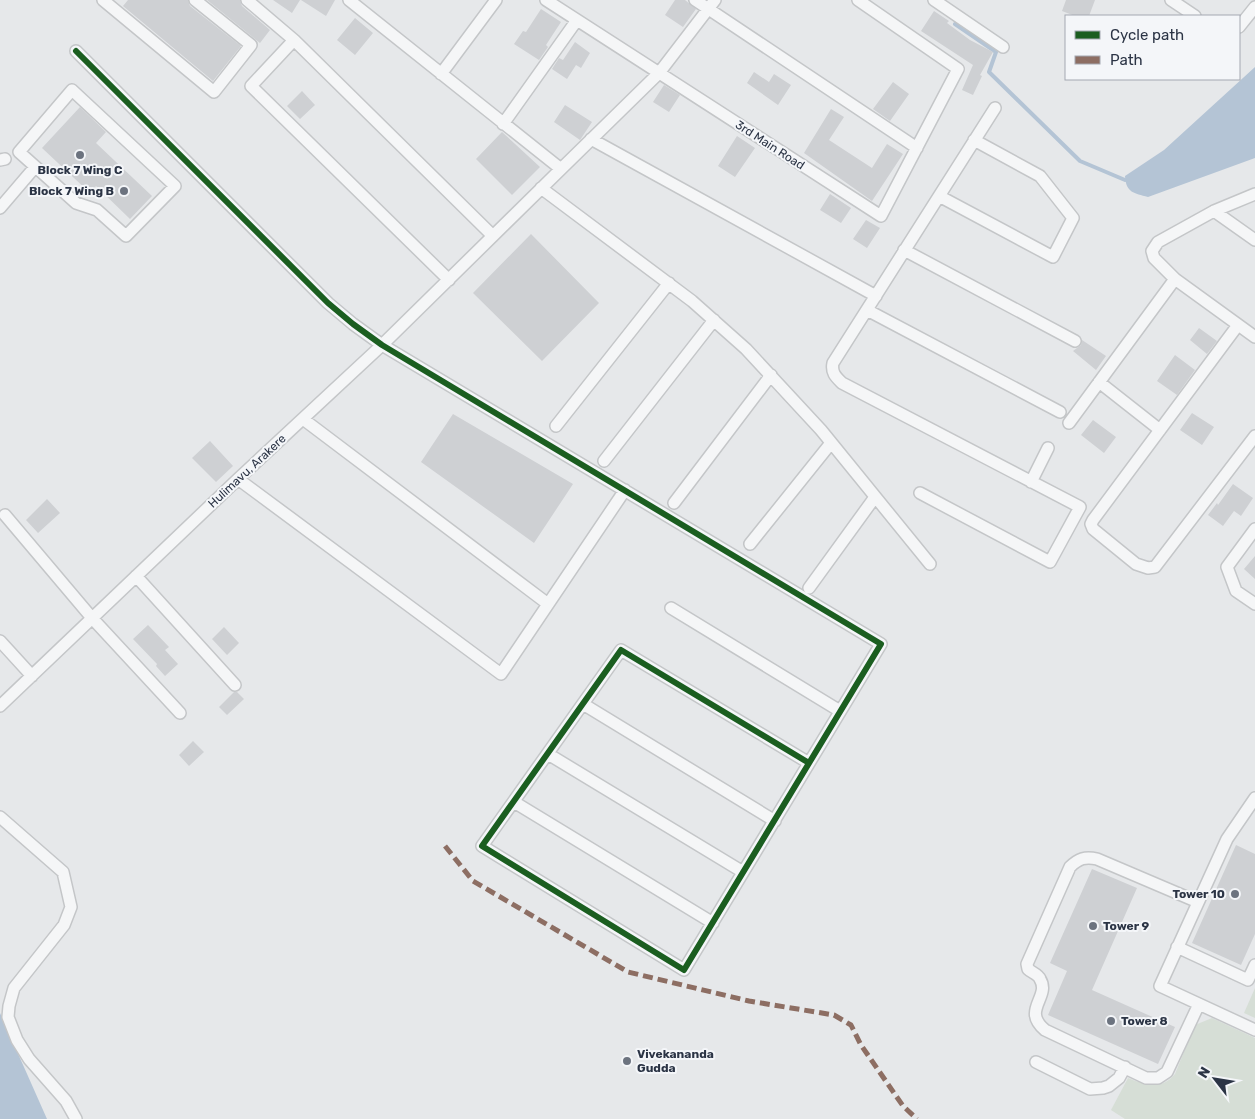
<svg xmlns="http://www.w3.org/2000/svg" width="1255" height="1119" font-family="Rubik,sans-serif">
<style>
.green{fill:#d6ded6}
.water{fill:#b4c4d5}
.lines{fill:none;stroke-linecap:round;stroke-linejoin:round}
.stream{stroke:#b4c4d5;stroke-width:4}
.building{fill:#ced0d3}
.minor-casing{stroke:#c4c6c8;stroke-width:14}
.minor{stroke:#f5f6f7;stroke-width:11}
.quiet{stroke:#8d6e63;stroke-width:5;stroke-dasharray:10 5;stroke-linecap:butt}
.cycleway-casing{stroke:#f4f6f9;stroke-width:9}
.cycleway{stroke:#1b5e20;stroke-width:6}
.poi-dot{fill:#6c737f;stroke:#f4f6f9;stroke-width:2}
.labels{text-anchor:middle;stroke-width:4;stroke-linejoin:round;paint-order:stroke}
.street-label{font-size:12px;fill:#2b3445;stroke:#f4f6f9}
.poi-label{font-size:12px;font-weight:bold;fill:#2b3445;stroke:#f4f6f9;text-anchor:start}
</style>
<rect width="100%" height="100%" fill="#e6e8ea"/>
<path class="green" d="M1255 988V1018L1244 1013Z
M1212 1018 1255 1038V1119H1125L1111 1110 1128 1078C1145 1085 1161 1091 1175 1074L1195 1025Z"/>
<path class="water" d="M1255 67V158L1148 197C1134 193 1126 193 1125 176L1164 150Z
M0 1013 47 1119H0Z"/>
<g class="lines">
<path class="stream" d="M955 24 996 52 989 72 1080 161 1125 180"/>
</g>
<path class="building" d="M128 0H188L190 6 241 46 213 81 123 6Z
M207 0H240L242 6 270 30 260 43Z
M273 0H300L292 13Z
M301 0H335L326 16Z
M675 0H685L696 9 683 27 665 15Z
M1066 0H1095L1089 16H1075L1062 11Z
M541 9 561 22 546 45 548 47 539 60 514 44 523 31 526 32Z
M934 11 949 21 947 23 970 40 993 52 980 75 982 76 973 95 962 90 973 65 921 31Z
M355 18 373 33 355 55 337 40Z
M575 42 590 53 581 68 576 65 567 79 552 69 559 58 563 60Z
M754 72 769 82 774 74 791 85 778 105 747 83Z
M893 82 909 94 890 121 873 109Z
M664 85 680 95 669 112 653 102Z
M302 91 315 105 300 119 287 106Z
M565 105 592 122 580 140 554 122Z
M80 107 106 132 96 143 152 196 130 219 96 186 90 193 42 148Z
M831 109 844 117 829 140 872 168 887 144 903 154 872 201 804 153Z
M502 132 540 167 512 195 476 159Z
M737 136 755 148 735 177 718 166Z
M830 194 851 208 841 223 820 210Z
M866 220 880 228 867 248 853 239Z
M531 234 599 303 542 361 473 293Z
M1199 328 1217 341 1207 354 1190 340Z
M1082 340 1106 356 1096 370 1073 351 1081 345Z
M1175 355 1195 370 1177 395 1157 381Z
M1192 413 1214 427 1202 445 1180 430Z
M453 414 573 484 534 543 421 462Z
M1093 420 1116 437 1104 453 1081 435Z
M210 441 233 466 216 482 192 458Z
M1233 484 1253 498 1241 516 1234 511 1223 526 1208 515 1217 503 1218 505Z
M47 499 60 513 38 533 26 520Z
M1255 556V579L1244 569Z
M148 625 169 647 165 650 178 664 165 676 156 666 157 664 133 639Z
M224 627 239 643 227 655 212 639Z
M234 692H237L244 699 227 715 219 707Z
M193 741 204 752 189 766 179 755Z
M1236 845 1255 854V934L1241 965 1192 943Z
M1092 869 1137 888 1092 990 1175 1027 1158 1064 1048 1015 1067 971 1050 963Z"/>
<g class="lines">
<g class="minor-casing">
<path id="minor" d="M103 0 214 92 251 45 195 0
M247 0 294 40 493 236
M349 0 561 169
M546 0 881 216 958 69 858 0
M695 0 917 148
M934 0 1003 47
M1171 0 1195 16
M1239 27 1255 7
M294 40 251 86 449 280
M76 51 328 303 353 324 382 345 881 644 684 970 482 846 621 650 809 763
M441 74 496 0
M72 90 175 186 126 236 97 210 76 203 19 152Z
M503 124 577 20
M591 139 876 296
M0 160 5 159
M541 188 692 301 746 349 821 430 930 564
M1255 194 1214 211 1158 242 1152 251 1154 258 1175 279 1255 337
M939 196 1053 257 1073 218 1040 176 974 140
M0 208 35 167
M1214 211 1255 240
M904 250 1075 341
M867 310 1060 412
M1238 325 1093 520 1091 524 1093 529 1136 564 1148 568 1155 567 1255 436
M1099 382 1160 430
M303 419 548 604
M1069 423 1175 279
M556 426 669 283
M604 461 714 320
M238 479 501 674 625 490
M1031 482 1048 448
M920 493 1050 562 1080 507 842 383C836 377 831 373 833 363L995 108
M674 503 771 375
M5 515 92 618 180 713
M1255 529 1227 567 1236 591 1255 604
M750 544 831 443
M136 576 235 685
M809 588 875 497
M671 608 840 711
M0 641 32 676
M583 704 775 821
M0 706 238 479 382 345 561 169 659 73 715 0
M548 754 743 872
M1255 798 1227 839 1160 986 1255 1030
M514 802 713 923
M0 817 63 872 71 907 64 925 14 988 9 1006 8 1017 17 1040 29 1059 66 1101 76 1119
M1198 902 1097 859C1085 856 1078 859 1070 867L1027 964 1028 969C1032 973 1038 974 1040 979 1051 997 1021 1010 1045 1030L1146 1078H1158L1167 1072 1199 1004
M1177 947 1248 980 1255 965
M1036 1062 1090 1089 1103 1088 1109 1086 1119 1078 1125 1067"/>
</g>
<use href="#minor" class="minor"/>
<path class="quiet" d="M445 846 473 881 628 972 749 1001 834 1015 851 1025 861 1045 903 1106 917 1119"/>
<g class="cycleway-casing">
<path id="cycleway" d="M76 51 328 303 353 324 382 345 881 644 684 970 482 846 621 650 809 763"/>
</g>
<use href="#cycleway" class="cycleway"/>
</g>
<g class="poi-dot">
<circle cx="80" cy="155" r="5"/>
<circle cx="124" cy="191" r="5"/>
<circle cx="1235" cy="894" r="5"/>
<circle cx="1093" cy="926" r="5"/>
<circle cx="1111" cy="1021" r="5"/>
<circle cx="627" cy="1061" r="5"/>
</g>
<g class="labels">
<g class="street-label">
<text transform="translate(770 145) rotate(33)" y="4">3rd Main Road</text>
<text transform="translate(247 471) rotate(-43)" y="4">Hulimavu, Arakere</text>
</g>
<g class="poi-label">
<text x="80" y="174" text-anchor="middle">Block 7 Wing C</text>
<text x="114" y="195" text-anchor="end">Block 7 Wing B</text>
<text x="1225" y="898" text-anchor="end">Tower 10</text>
<text x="1103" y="930">Tower 9</text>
<text x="1121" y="1025">Tower 8</text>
<text x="637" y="1058">Vivekananda<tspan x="637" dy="14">Gudda</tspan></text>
</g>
</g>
<rect x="1065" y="15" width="175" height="65" fill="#f4f6f9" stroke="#a4a8b1"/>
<rect x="1075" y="31" width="25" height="8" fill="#1b5e20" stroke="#a4a8b1"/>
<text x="1110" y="40" font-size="15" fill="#2b3445">Cycle path</text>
<rect x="1075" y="56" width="25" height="8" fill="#8d6e63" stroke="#a4a8b1"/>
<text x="1110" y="65" font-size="15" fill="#2b3445">Path</text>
<g transform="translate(1215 1079) rotate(301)" stroke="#f4f6f9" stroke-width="4" paint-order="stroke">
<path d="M0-4L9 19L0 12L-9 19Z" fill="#2b3445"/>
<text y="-8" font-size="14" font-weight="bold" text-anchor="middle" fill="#2b3445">N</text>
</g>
</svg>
